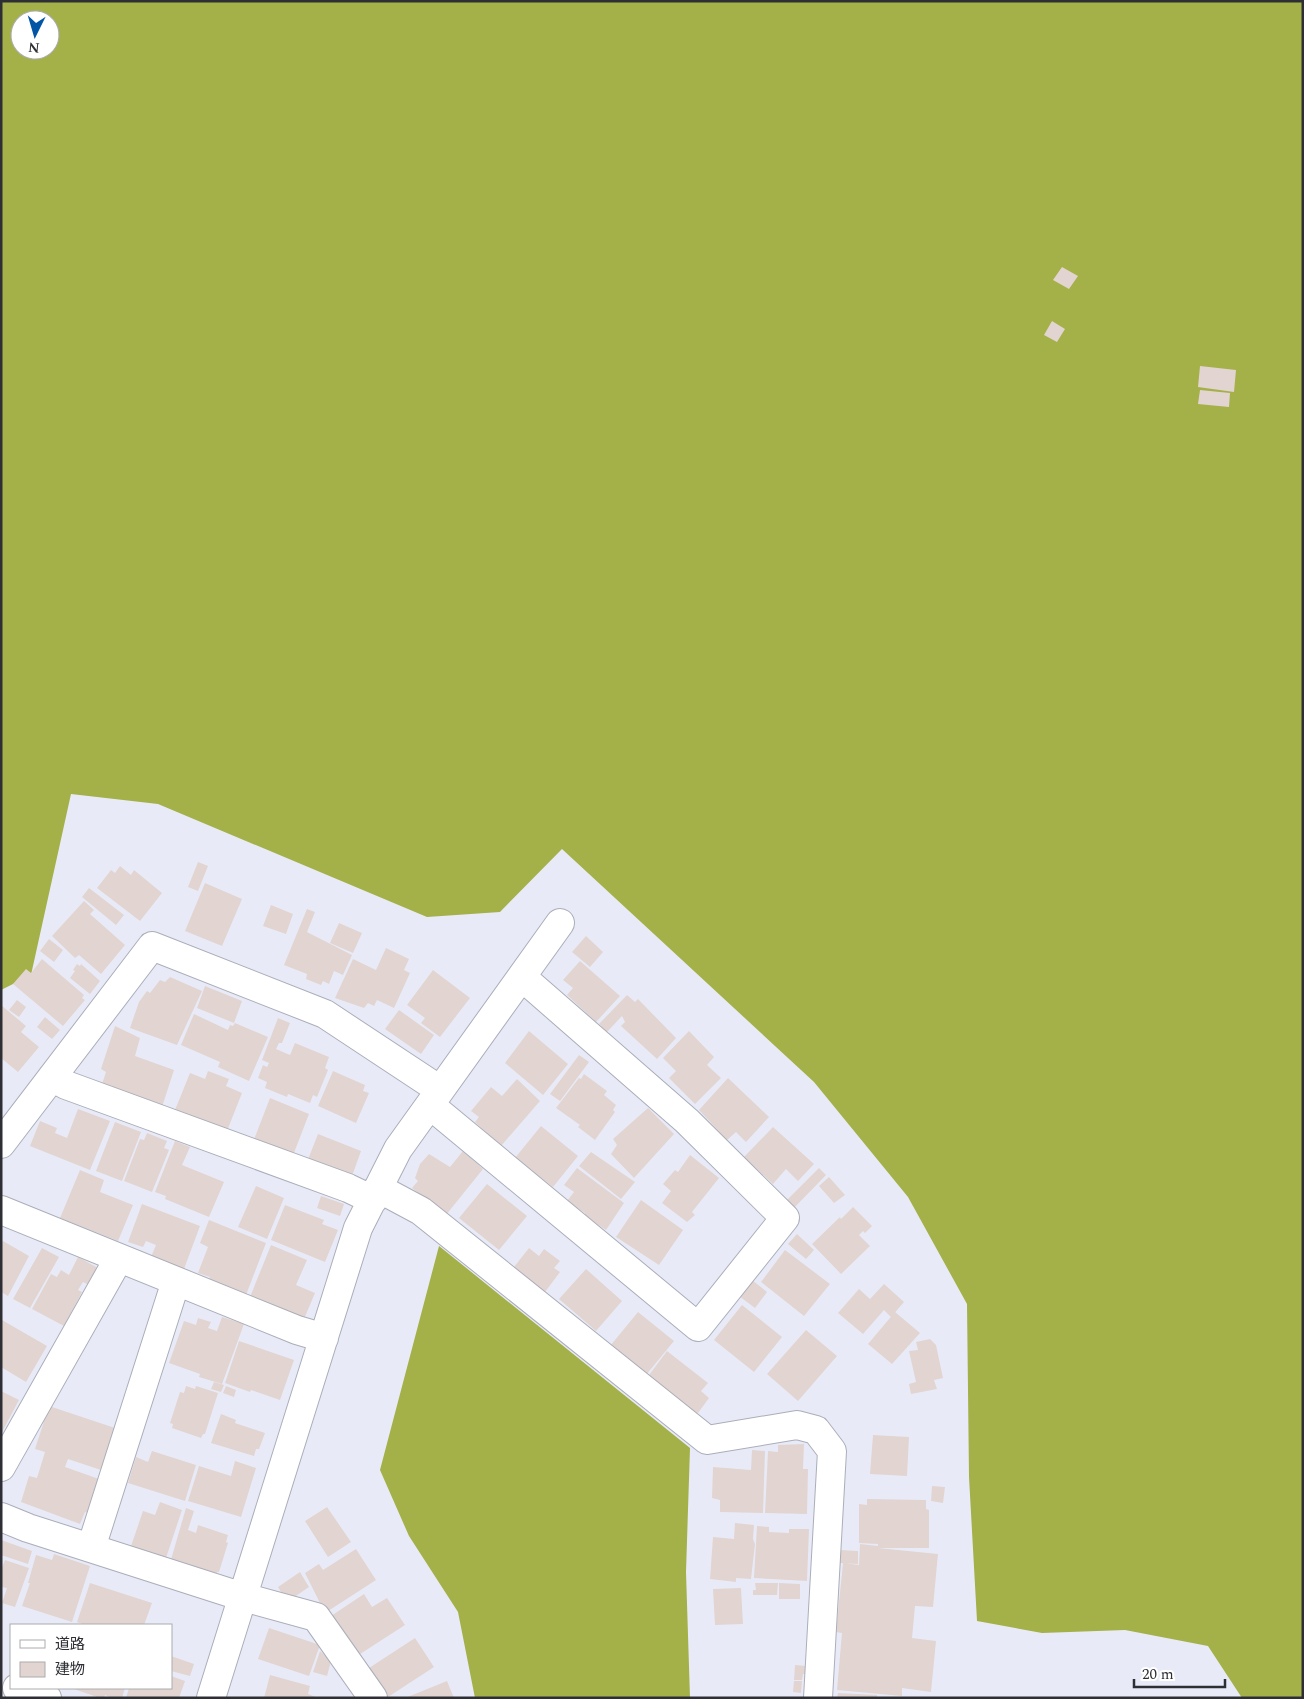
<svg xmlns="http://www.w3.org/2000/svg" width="1304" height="1699" font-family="Spectral,'Noto Sans JP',serif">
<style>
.forest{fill:#a4b048;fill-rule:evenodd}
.building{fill:#e2d4d0}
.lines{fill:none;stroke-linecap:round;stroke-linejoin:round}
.minor-casing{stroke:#aaaeb9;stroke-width:30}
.minor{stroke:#fff;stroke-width:28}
</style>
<rect width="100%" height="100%" fill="#e8ebf7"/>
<path class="forest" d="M1 1H1303V1698H1242L1208 1646 1125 1630 1042 1633 977 1621 969 1477 967 1304 908 1197 814 1082 562 849 500 912 427 917 158 804 71 794 31 975 1 990ZM20 20H50V50H20Z
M439 1246 690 1448 686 1572 690 1698H475L458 1612 409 1536 380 1470Z"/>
<path class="building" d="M1062 267 1078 276 1069 289 1053 280Z
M1052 321 1065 329 1057 342 1044 335Z
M1200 366 1236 370 1234 392 1198 387Z
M1200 390 1230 393 1229 407 1198 404Z
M198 862 208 866 198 891 188 887Z
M120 866 131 875 134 870 162 893 140 921 97 888 111 870 115 873Z
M205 883 242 899 222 946 185 931Z
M89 888 124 915 116 925 82 897Z
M84 901 94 910 90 914 125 945 101 974 79 955 75 958 52 936Z
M271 905 293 914 286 934 263 926Z
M307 909 315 912 307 932 352 955 343 975 334 971 329 984 323 981 321 985 306 979 307 974 284 965Z
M339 923 362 933 353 953 330 943Z
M586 936 603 952 590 967 572 952Z
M49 939 63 950 54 962 40 951Z
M386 948 409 959 404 970 410 973 394 1008 377 1000 374 1006 368 1003 364 1008 335 998 353 959 376 970Z
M42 959 84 995 82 998 85 1000 63 1026 13 984 26 969 31 973Z
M580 961 620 996 596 1022 567 995 573 988 563 980Z
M77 964 80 966 81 964 100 981 90 994 70 978 75 971 73 970Z
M433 970 470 998 440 1037 421 1023 425 1018 407 1005Z
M170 977 202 991 177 1045 130 1028 139 1002 147 991 150 993 160 980 165 982Z
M205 986 242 1001 234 1023 197 1008Z
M627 995 635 1002 638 999 676 1038 657 1059 621 1026 625 1022 622 1016 607 1032 599 1024Z
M17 1000 26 1007 19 1017 9 1010Z
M1 1005 26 1026 21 1032 39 1047 18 1072 1 1058Z
M399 1010 434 1035 421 1054 385 1029Z
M194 1014 228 1030 230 1025 233 1026 235 1023 268 1037 249 1081 218 1067 220 1062 181 1045Z
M45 1017 60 1030 52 1039 37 1027Z
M278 1018 290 1023 282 1043H279L276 1049 290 1055 295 1043 329 1057 325 1068 328 1070 317 1097 313 1095 310 1103 288 1094 287 1097 265 1088 267 1082 258 1078 263 1065 267 1067 269 1063 262 1060Z
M115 1026 140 1038 135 1056 174 1070 162 1107 110 1090 112 1086 102 1084 106 1072 101 1069Z
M529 1031 568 1064 543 1095 505 1063Z
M689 1031 714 1057 707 1065 721 1078 695 1104 669 1078 676 1071 663 1058Z
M579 1055 589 1062 560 1101 550 1094Z
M208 1071 229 1079 226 1086 242 1093 227 1131 175 1110 190 1073 205 1079Z
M333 1071 365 1085 363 1091 369 1093 356 1123 318 1106Z
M584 1074 607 1091 604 1095 616 1105 613 1110 615 1112 595 1140 578 1127 580 1125 556 1108 579 1078 581 1079Z
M728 1078 769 1117 746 1142 736 1132 727 1140 699 1110Z
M517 1079 540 1101 501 1146 475 1122 479 1117 471 1111 491 1087 502 1096Z
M270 1098 309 1114 292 1158 253 1142Z
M648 1108 674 1134 634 1178 611 1154 617 1145 613 1139Z
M78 1109 110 1121 90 1170 30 1146 40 1121 57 1128 55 1133 67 1138Z
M115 1122 141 1132 122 1181 96 1171Z
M541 1126 578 1156 553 1187 515 1158Z
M773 1127 814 1164 798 1181 786 1169 773 1184 744 1157Z
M147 1133 167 1141 164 1148 169 1150 152 1192 124 1181 140 1139 144 1140Z
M318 1134 361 1151 351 1179 307 1162Z
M175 1141 190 1147 182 1165 224 1182 209 1217 165 1199 166 1196 155 1192Z
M463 1151 483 1169 446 1215 412 1188 418 1181 415 1178 420 1164 429 1154 450 1167Z
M591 1152 635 1182 621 1199 579 1166Z
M690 1155 719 1178 692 1212 695 1215 687 1222 662 1203 671 1191 663 1184 675 1170 678 1172Z
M577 1168 624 1203 606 1230 585 1216V1213L567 1201 574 1192 564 1185Z
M819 1168 826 1175 793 1209 786 1201Z
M80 1170 104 1180 100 1192 133 1205 118 1241 60 1218Z
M829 1177 845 1195 834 1203 819 1186Z
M487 1184 527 1216 499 1250 459 1218Z
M256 1186 284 1198 267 1239 238 1227Z
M321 1196 344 1204 340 1216 317 1208Z
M641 1200 683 1230 659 1265 616 1237Z
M142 1204 200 1226 184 1269 151 1257 156 1245 146 1241 143 1247 128 1242Z
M285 1205 324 1220 322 1224 338 1230 325 1262 271 1240Z
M853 1207 872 1226 865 1233 863 1231 859 1235 870 1246 841 1274 812 1244 840 1217 841 1219Z
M209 1220 266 1243 246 1295 209 1280 210 1277 198 1273 208 1247 200 1243Z
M797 1234 814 1250 806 1259 788 1244Z
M3 1241 29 1256 8 1296 1 1292V1244Z
M271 1245 307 1260 296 1285 315 1293 304 1319 250 1297Z
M42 1248 59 1257 30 1308 13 1299Z
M529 1248 539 1256 544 1249 560 1261 554 1268 560 1272 545 1292 514 1267Z
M785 1250 830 1284 804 1316 761 1282Z
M78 1257 98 1268 89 1285 83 1282 78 1290 82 1292 64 1326 32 1309 51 1274 57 1277 61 1270 69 1275Z
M586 1269 622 1301 596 1331 559 1299Z
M752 1280 767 1292 755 1308 739 1296Z
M884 1284 904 1302 891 1317 884 1310 863 1334 838 1313 859 1289 870 1299Z
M742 1305 782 1337 754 1372 714 1340Z
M638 1312 674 1341 646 1375 610 1346Z
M895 1312 920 1333 892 1364 868 1344Z
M222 1317 244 1324 222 1384 199 1377 200 1374 169 1363 184 1321 196 1325 198 1318 211 1322 208 1328 217 1331Z
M2 1320 47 1346 26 1382 1 1367Z
M806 1330 837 1356 798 1401 767 1374Z
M930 1339 936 1345 943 1378 934 1380 937 1389 911 1394 909 1384 916 1382 909 1351 918 1350 916 1342Z
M239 1341 294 1360 280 1400 251 1390 250 1392 225 1383Z
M667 1351 708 1383 701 1391 709 1398 698 1413 686 1410 646 1379Z
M214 1382 224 1385 221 1392 211 1389Z
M186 1386 195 1389 196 1386 218 1393 205 1434H203L201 1438 172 1428 173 1424 170 1423 180 1392 184 1393Z
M226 1386 236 1390 234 1397 223 1393Z
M1 1391 19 1400 1 1434Z
M49 1406 115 1428 101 1470 68 1459 65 1467 99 1479 88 1513 85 1512 80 1524 21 1502 29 1476 37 1478 45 1452 35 1449Z
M221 1414 236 1420 235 1423 265 1433 259 1449H256L254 1456 211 1443Z
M873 1435 909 1437 907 1476 870 1474Z
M804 1444 803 1469H808L807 1514 765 1513 768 1451 778 1452V1445Z
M752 1450 765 1451 763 1513 720 1512V1500L712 1498 713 1467 751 1470Z
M152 1451 196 1465 185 1501 128 1483 136 1457 148 1462Z
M235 1461 256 1468 241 1517 188 1501 199 1466 231 1476Z
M932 1486 945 1487 943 1503 931 1501Z
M867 1499 926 1500V1509L929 1510V1548H878L938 1554 933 1607 915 1606 912 1638 936 1641 931 1692 902 1688V1696L837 1690 842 1633 836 1632 843 1563 859 1565 860 1544 878 1546V1544L859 1543V1504L867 1505Z
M160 1502 182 1510 165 1561 130 1549 143 1511 155 1515Z
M327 1507 351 1542 328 1557 305 1521Z
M186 1508 194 1511 188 1530 196 1533 198 1525 228 1535 226 1542 228 1543 219 1572H217L215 1579 170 1563Z
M735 1523 754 1525 753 1539 755 1544 751 1579 736 1578V1582L710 1579 713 1537 734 1539Z
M757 1526 769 1527V1532L789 1533V1529H809L807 1581 754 1578Z
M1 1540 32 1551 28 1564 1 1555Z
M356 1549 376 1580 325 1613 305 1573 319 1564 323 1570Z
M840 1550 858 1551V1564L840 1563Z
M54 1554 90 1566 72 1622 22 1606 30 1583H28L36 1555 52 1560Z
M5 1560 29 1568 15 1607 2 1603 7 1588 1 1587V1570Z
M300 1572 309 1587 287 1602 278 1587Z
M90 1583 152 1603 144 1625H85L77 1622Z
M755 1583H778L777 1595H753V1590H756Z
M779 1583 800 1584V1599H779Z
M741 1588 743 1624 715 1625 713 1589Z
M364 1594 372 1607 387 1598 405 1625 357 1656 331 1616Z
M269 1628 320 1645 309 1676 258 1659Z
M415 1638 434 1667 388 1697 369 1668Z
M320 1651 331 1661 327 1676 313 1672Z
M171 1656 194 1664 190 1676 171 1671Z
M795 1665 806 1666V1674H803L802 1680H794Z
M270 1675 310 1686 308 1694 318 1698H264Z
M171 1676 185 1681 179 1698H126L129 1688H171Z
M447 1681 454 1698H405Z
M794 1681H802L801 1693 793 1692Z
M71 1688H125L122 1698H112L105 1695 104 1698H100Z
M838 1693 877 1695V1698H837Z"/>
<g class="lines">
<g class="minor-casing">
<path id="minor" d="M52 1077 66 1085 348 1188 373 1200
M430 1105 698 1327 785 1218 687 1121 522 977
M1 1144 152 946 325 1014 440 1090
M378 1188 421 1211 707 1440 797 1425 816 1430 832 1451 818 1698
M1 1210 297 1330 324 1338
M1 1467 119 1258
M1 1517 28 1528 243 1597 316 1617 373 1698
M91 1548 176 1281
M17 1688 47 1698
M211 1698 358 1228 398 1149 560 923"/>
</g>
<use href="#minor" class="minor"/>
</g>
<rect width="1304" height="1699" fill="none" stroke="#2e2f34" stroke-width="5"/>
<rect x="10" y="1624" width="162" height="65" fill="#ffffff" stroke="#abacae"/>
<rect x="20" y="1640" width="25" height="8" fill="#ffffff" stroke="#abacae"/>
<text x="55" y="1649" font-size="15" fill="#2e2f34">道路</text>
<rect x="20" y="1662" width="25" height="15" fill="#e2d4d0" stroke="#abacae"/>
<text x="55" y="1674" font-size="15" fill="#2e2f34">建物</text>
<g transform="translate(35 35) rotate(185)"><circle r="24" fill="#ffffff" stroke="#abacae"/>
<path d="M0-4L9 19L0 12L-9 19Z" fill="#0356a5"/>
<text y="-8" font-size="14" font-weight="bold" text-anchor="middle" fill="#2e2f34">N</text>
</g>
<path d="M1134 1679v8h91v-8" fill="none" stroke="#2e2f34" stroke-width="2.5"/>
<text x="1142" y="1679" font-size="15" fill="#2e2f34" stroke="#ffffff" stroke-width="4" paint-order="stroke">20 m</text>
</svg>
